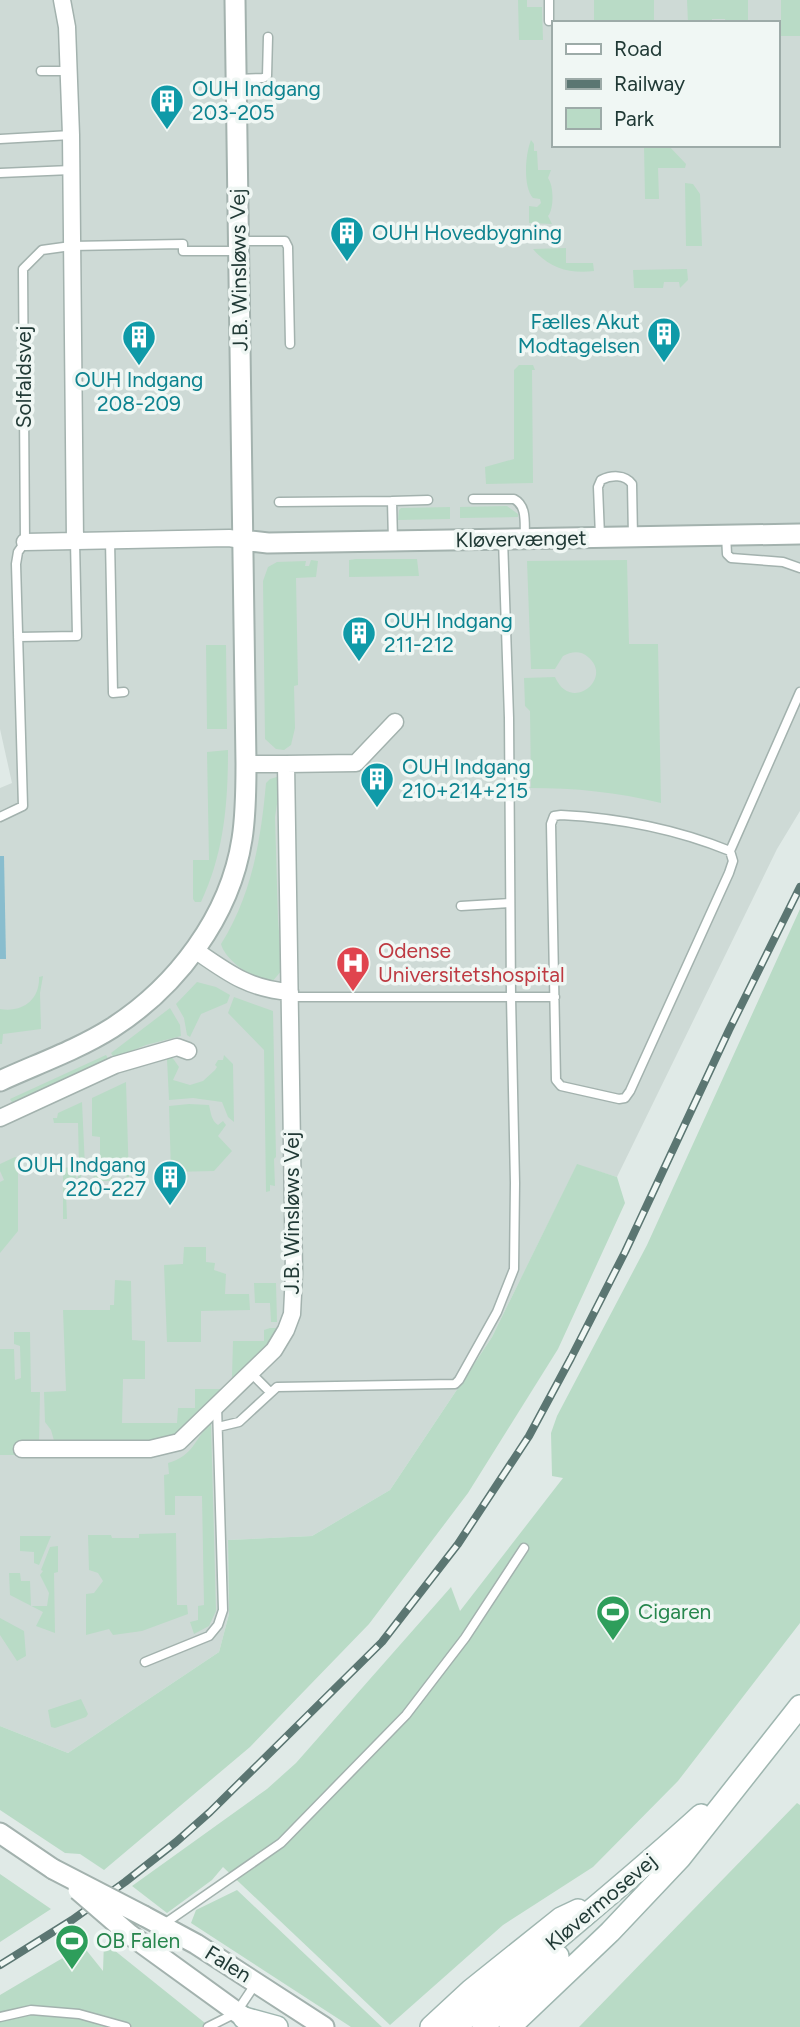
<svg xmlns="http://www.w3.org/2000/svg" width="800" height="2027" font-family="Figtree,sans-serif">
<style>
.built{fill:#cedad6;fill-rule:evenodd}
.green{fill:#b9dbc6}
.water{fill:#89bdce}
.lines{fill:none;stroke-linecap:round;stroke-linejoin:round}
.service-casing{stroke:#a3b2ae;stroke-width:11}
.minor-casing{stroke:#a3b2ae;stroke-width:19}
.tertiary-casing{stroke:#a3b2ae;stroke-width:23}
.secondary-casing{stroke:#9fb6b0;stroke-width:24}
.service{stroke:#fff;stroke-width:8}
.minor{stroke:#fff;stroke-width:16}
.tertiary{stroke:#fff;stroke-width:19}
.secondary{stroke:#fff;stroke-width:21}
.rail-casing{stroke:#5b7672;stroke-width:8}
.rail{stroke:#f0f7f4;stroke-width:5;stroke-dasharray:16;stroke-linecap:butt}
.tertiary-bridge-casing{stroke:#a3b2ae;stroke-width:23;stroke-linecap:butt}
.tertiary-bridge{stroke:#fff;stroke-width:19}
.labels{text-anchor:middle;stroke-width:7;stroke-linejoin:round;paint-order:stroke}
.culture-label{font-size:21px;fill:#0d838f;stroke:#f0f7f4;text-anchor:start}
.street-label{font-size:21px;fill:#213a36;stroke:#f0f7f4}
.health-label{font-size:21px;fill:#be3a42;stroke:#f0f7f4;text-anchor:start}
.leisure-label{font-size:21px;fill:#27864d;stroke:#f0f7f4;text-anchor:start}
</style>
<rect width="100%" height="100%" fill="#e0eae7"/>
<path class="built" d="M0 0H800V811L777 849 617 1177 577 1165 492 1337 390 1490 312 1536 228 1540 229 1614 219 1652 68 1753 0 1726V788L12 783 0 729ZM553 23H777V145H553Z"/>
<path class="green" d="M518 0H527V7H542L543 40H519Z
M594 0H654V23H594Z
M687 0H748V23H726L725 19H712V23H688Z
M781 0H800V36H781Z
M531 140 534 144V151H537L538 170H551L548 178C554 186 554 209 548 216L552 224 529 223V206L537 207 541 203 540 199 533 198C523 187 525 155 531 140Z
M644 145H668L686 164 685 168H658L659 199H645Z
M685 183 693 184 700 194 702 246H686Z
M566 248V263H593L594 271C569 274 549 268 533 249Z
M687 269 688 280 680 288 679 282H664L663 288H634L633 270Z
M519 365H533L535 370H532L533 483 486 484 485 467 514 459V370Z
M507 506 518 514V517L460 518V507Z
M450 507V519L398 520 399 510 401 508Z
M356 559H417L419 576 349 577V560Z
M311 560 318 561 316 577 296 578 298 685 294 686 295 728 291 745 284 750 276 749 265 739 263 581 268 567 277 562 306 561 305 566H309Z
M627 560 629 644H658L661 803C617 792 575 788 530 788L531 786 530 711 525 706 524 678 555 677C571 714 614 678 588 657 580 650 571 652 563 656L555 669H531L527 561Z
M206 645H226L227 729H207Z
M228 750C228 804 224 853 201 902H195L193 899V860H209L207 752Z
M277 777 281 778 275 817 278 919 282 970 272 982C255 980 226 962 221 944 252 895 261 839 266 783L270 779Z
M800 909V1623L678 1781 593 1867 503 1925 390 2025 223 1867 212 1880 167 1913 132 1886 267 1789 296 1763 451 1587 460 1611 563 1478 552 1476 551 1433 557 1416 647 1245Z
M43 976 40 993 41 1029 3 1034 2 1044H0V1009C22 1013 40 1000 39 977Z
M197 982 216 987 230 995 227 1003 201 1014 190 1037 187 1035 184 1018 176 1004Z
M234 997 273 1011 276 1157 274 1159 275 1186 270 1185V1191L266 1192 264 1050 228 1013Z
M170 1008 180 1025 181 1036 146 1045 114 1058 111 1053Z
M106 1055 109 1060 13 1104 10 1099Z
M224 1055 233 1064 234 1122 228 1117 222 1102 193 1098 169 1100 167 1059 172 1057 179 1067 173 1080 190 1085 203 1081 215 1070 217 1067 215 1065 218 1060H223Z
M126 1082 129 1181H127L126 1174H112V1181H97V1198H95L93 1168H100V1137L92 1136V1098Z
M82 1102 85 1167 81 1168V1197L78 1199V1174L76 1173 75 1192 66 1191 67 1219H63V1168L79 1166 78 1123H54L53 1118H57L58 1113Z
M189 1104 209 1105C211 1113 211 1120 218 1125L223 1121 226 1125 218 1136 232 1151 214 1171 171 1172 169 1106Z
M15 1157 18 1158V1231L0 1253V1182L4 1180 0 1171V1164Z
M577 1164 617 1177 625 1203 558 1349 468 1493 369 1624 250 1747 104 1870 80 1854 65 1853 0 1810V1726L68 1753 219 1652 229 1614 228 1540 312 1536 390 1490 492 1337Z
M184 1247H206V1262L215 1263 214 1270 226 1274 225 1294H249L250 1310 201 1311V1342H167L164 1265 183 1264Z
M115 1280 131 1281 132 1340 145 1341V1379H123L122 1423H177L178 1408H195V1389H225L183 1432 167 1441 55 1444 51 1430 45 1422 44 1392 66 1391 63 1310H110V1305H114Z
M254 1283H276L277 1322H271L270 1303H255Z
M270 1328H280L268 1346 235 1378 232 1377 233 1341H264V1330Z
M14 1332H30L31 1392H40L39 1444 17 1455H0V1349H14L15 1380 21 1378 20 1346 14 1344Z
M211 1423 216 1611 209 1626 194 1634 190 1622 198 1620V1606L204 1605 202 1496H175V1515H165L164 1475 169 1474 168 1463C195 1455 193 1440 211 1423Z
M176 1533 177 1605H187L188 1614 142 1631 113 1635 109 1629 86 1635V1594L94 1593 103 1581 98 1573 89 1570 88 1535H111L112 1538H139V1534Z
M20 1536H51L39 1565 34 1563V1552L20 1551Z
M58 1546V1572L54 1573 55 1633 36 1626 43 1612 10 1595 9 1573H20L21 1581H30L31 1606H47L49 1593 40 1575 43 1571 41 1570 50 1547Z
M0 1618 24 1631 26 1656 17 1661 0 1635Z
M81 1699 88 1714 86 1717 55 1728 51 1727 48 1710Z
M797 1803 800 1805V2027H579Z
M0 1874 51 1909 0 1942Z
M237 1890 382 2027H351L191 1923 196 1910Z
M104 1942 210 2027H0V1995L83 1946 103 1971Z"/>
<path class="water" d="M0 856H4L6 959H0Z"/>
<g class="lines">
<g class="service-casing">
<path id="service" d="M549 0V21
M41 71H69
M236 79 263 78 267 76 268 37
M0 139 71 135
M0 173 71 170
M238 241H285L288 247 290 344
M473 499H514C528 506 524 525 525 539
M279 502 392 501
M726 535 727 554 731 558 783 562 800 568
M600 536 598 487 601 480C611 475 625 474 632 484L633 537
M110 540 113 693 124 692
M393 541 392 501 428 500
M18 637 77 636 75 541
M561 815C619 818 676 829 730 851L733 861 729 873 630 1091 625 1098 619 1099 561 1086 556 1080 551 824 554 816Z
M0 817 23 806 16 564 18 552 25 542 23 269 42 250 71 246 183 244V251H237
M730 851 800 692
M461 906 510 903
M452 978 511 977
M290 997H555
M251 1373 270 1392
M218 1427 239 1422 277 1387 455 1384 459 1380 497 1312 514 1269 515 1183 511 997 509 718 503 539
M145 1662 209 1636 218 1625 223 1610 217 1406
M164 1924 281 1843 406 1715 465 1638 524 1548
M0 2017 31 2010 79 2014 126 2027
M208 2027 236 2013 256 1983"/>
</g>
<g class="minor-casing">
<path id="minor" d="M62 0 67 27 71 135 75 541
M25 542 229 538 242 540
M286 764 356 763 395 722
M195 950C228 973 249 989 290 992
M0 1118 115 1065 177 1047 188 1051
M22 1449H150L179 1442 274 1350 286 1330 292 1314 294 1273 286 764H246"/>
</g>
<g class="tertiary-casing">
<path id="tertiary" d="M242 540 268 543 800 534
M0 1081C37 1064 77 1050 112 1028 176 987 230 917 242 839 246 814 246 789 246 764L235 0
M0 1833 53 1869
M144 1916 196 1944 324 2027
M129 1934 256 2026"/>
</g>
<g class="secondary-casing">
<path id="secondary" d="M244 2018 277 2027
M431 2027 471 1990 561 1918 578 1910
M456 2027C536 1954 621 1888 701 1815
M483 2027 558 1956
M510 2027 610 1932 680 1858 800 1706"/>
</g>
<use href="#service" class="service"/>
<use href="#minor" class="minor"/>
<use href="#tertiary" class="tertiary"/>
<use href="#secondary" class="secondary"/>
<g class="rail-casing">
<path id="rail" d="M0 1965 72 1920 125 1882 176 1842 210 1812 382 1642 458 1544 529 1436 571 1358 625 1252 729 1030 800 887"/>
</g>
<use href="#rail" class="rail"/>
<g class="tertiary-bridge-casing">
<path id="tertiary-bridge" d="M53 1869 144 1916
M78 1890 129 1934"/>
</g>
<use href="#tertiary-bridge" class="tertiary-bridge"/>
</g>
<defs>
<g id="building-pin" transform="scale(1.75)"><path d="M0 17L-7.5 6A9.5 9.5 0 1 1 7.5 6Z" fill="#0f9aa8" stroke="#f0f7f4"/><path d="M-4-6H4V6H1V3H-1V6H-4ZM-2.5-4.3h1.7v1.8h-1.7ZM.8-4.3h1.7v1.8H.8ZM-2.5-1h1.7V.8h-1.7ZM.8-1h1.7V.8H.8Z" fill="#fff"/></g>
<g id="hospital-pin" transform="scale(1.75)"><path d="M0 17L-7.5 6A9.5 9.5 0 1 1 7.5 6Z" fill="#e0444e" stroke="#f0f7f4"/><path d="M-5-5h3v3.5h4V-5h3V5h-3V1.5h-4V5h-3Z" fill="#fff"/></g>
<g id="stadium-pin" transform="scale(1.75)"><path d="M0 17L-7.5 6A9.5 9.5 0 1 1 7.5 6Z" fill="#2e9e5b" stroke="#f0f7f4"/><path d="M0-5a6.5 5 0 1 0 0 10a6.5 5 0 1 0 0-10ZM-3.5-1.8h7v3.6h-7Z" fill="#fff"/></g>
</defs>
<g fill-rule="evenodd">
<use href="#building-pin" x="167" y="101"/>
<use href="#building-pin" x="347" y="233"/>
<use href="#building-pin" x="664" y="334"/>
<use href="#building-pin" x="139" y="337"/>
<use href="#building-pin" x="359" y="633"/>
<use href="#building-pin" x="377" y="779"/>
<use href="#hospital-pin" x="353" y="963"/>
<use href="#building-pin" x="170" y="1177"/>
<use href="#stadium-pin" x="613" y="1612"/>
<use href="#stadium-pin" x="72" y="1941"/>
</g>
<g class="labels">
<g class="culture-label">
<text x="192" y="96">OUH Indgang<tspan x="192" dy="24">203-205</tspan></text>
<text x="372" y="240">OUH Hovedbygning</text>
<text x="640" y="329" text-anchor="end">Fælles Akut<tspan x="640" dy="24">Modtagelsen</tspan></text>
<text x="139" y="387" text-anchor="middle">OUH Indgang<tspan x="139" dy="24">208-209</tspan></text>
<text x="384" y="628">OUH Indgang<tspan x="384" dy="24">211-212</tspan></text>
<text x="402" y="774">OUH Indgang<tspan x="402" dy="24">210+214+215</tspan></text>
<text x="146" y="1172" text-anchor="end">OUH Indgang<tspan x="146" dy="24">220-227</tspan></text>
</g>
<g class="street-label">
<text transform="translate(239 270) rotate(-91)" y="7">J.B. Winsløws Vej</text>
<text transform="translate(24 377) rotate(-90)" y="7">Solfaldsvej</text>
<text transform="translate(521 539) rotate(-1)" y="7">Kløvervænget</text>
<text transform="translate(292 1213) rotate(-90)" y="7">J.B. Winsløws Vej</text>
<text transform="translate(601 1902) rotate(-40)" y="7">Kløvermosevej</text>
<text transform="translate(228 1964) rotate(32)" y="7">Falen</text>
</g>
<g class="health-label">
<text x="378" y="958">Odense<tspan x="378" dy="24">Universitetshospital</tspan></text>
</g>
<g class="leisure-label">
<text x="638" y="1619">Cigaren</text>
<text x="96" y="1948">OB Falen</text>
</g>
</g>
<rect x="552" y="21" width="228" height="126" fill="#f0f7f4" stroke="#9daba8" stroke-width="2"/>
<rect x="566" y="44" width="35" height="10" fill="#ffffff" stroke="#9daba8" stroke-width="2"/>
<text x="614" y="56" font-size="21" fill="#213a36">Road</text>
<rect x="566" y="79" width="35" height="10" fill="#5b7672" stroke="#9daba8" stroke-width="2"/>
<text x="614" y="91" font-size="21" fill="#213a36">Railway</text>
<rect x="566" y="108" width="35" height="21" fill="#b9dbc6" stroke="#9daba8" stroke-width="2"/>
<text x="614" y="126" font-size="21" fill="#213a36">Park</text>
</svg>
